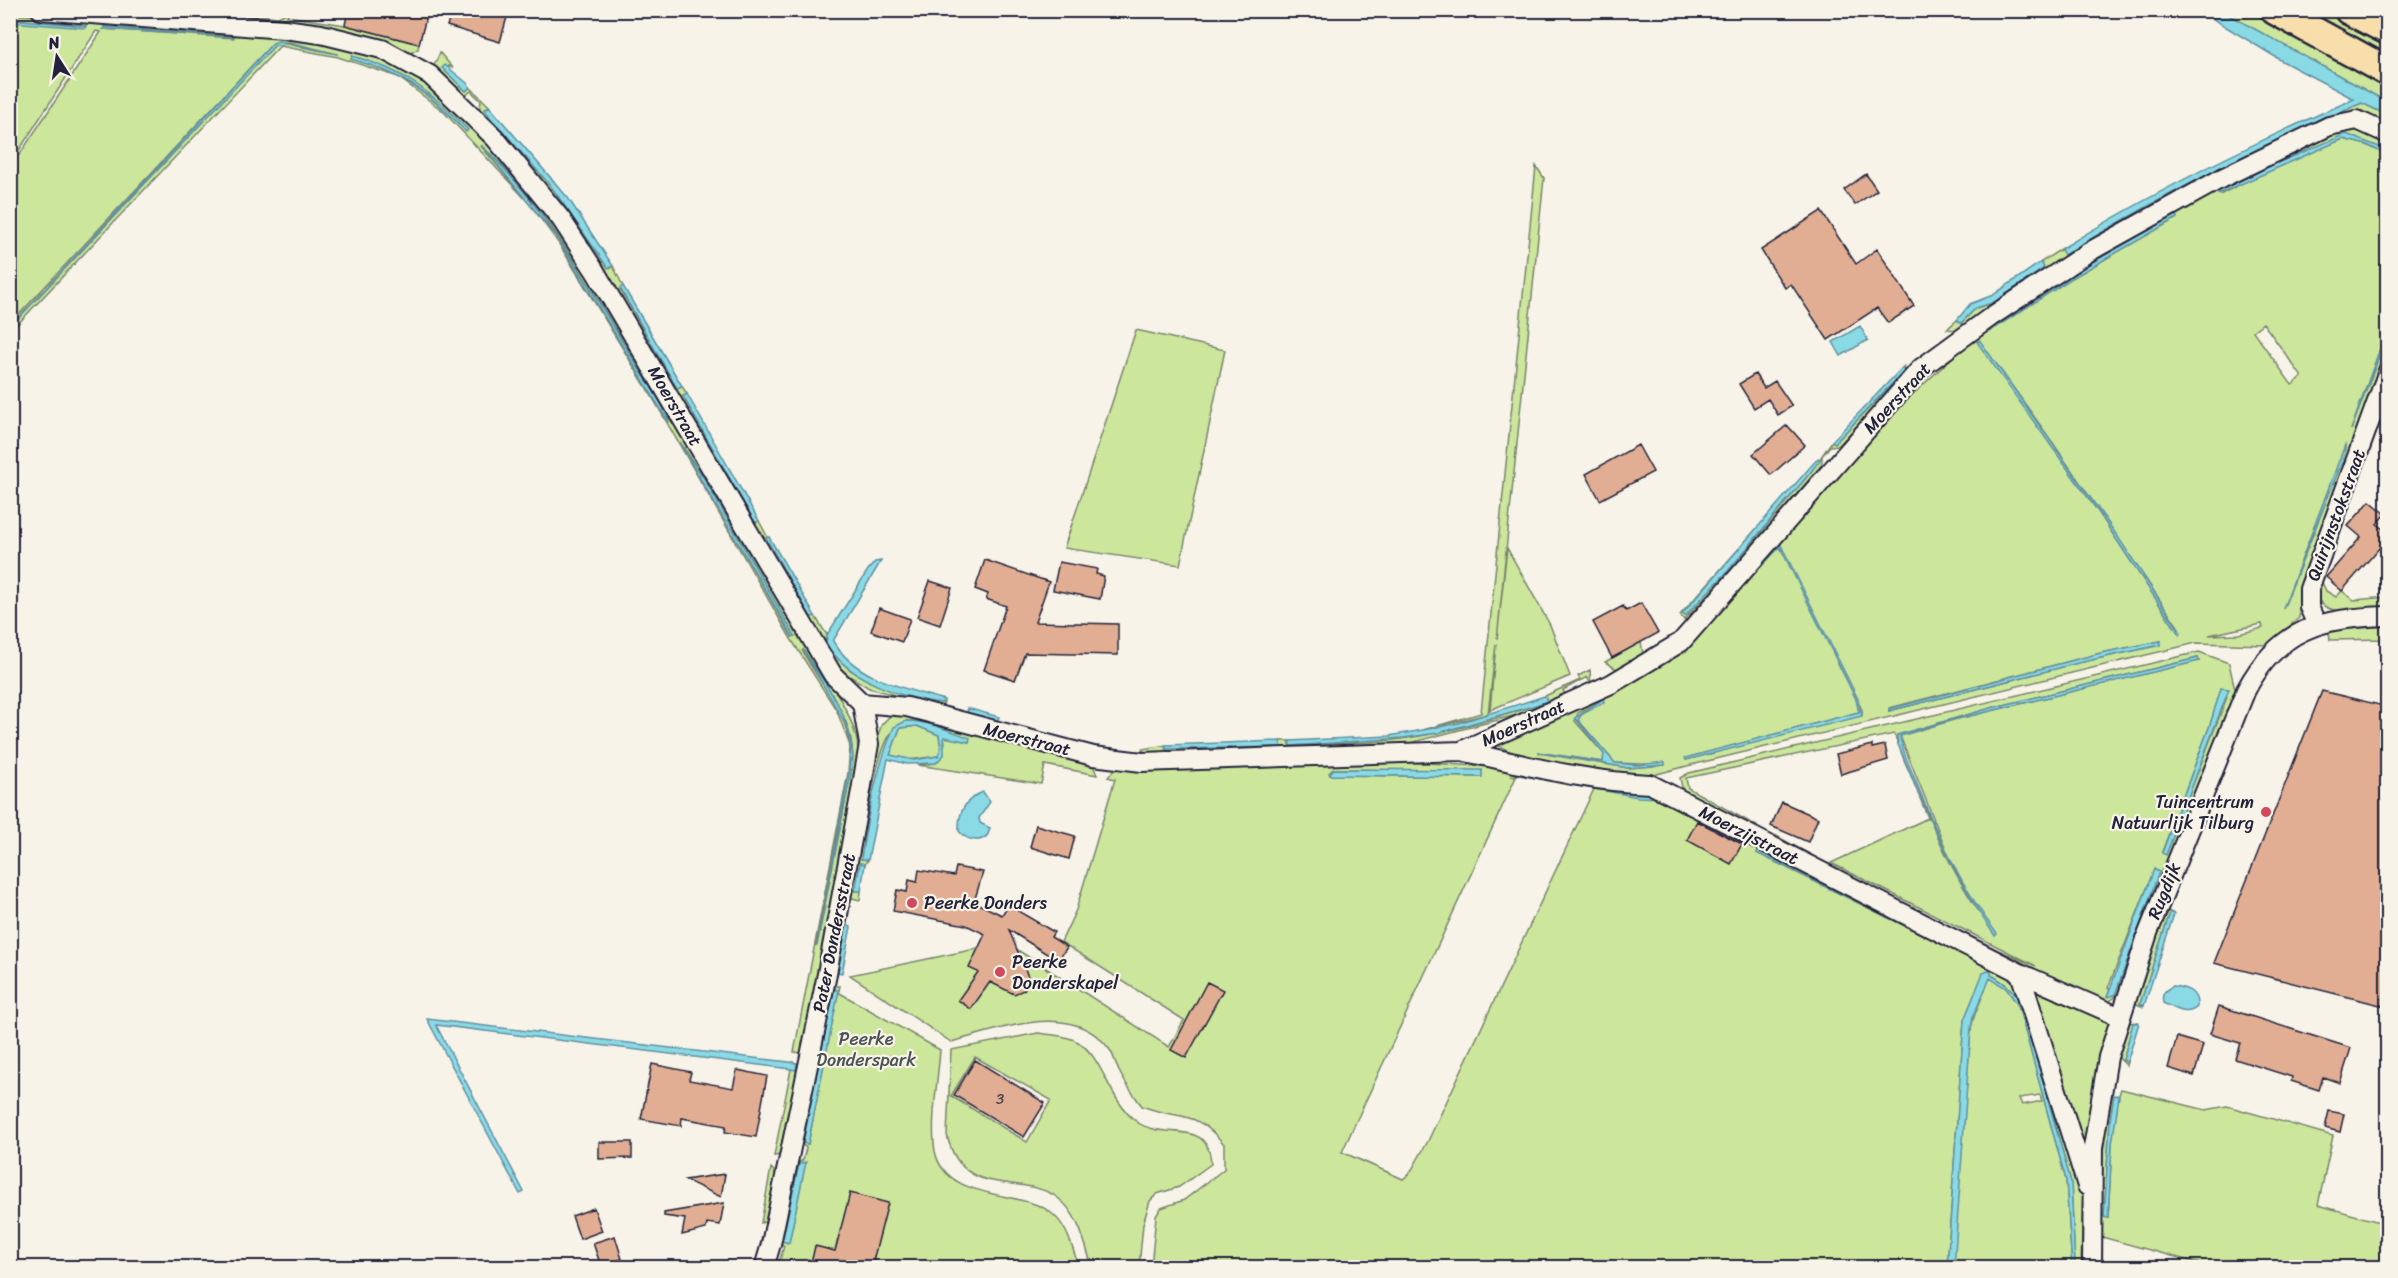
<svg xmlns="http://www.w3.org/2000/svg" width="2398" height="1278" font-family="Sriracha,sans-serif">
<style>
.green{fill:#cce69c;stroke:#77846c;stroke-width:1.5;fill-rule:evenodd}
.water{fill:#8adae6;stroke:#6090a2;stroke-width:1.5;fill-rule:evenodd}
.building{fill:#e1ae94;stroke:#22223b;stroke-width:1.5}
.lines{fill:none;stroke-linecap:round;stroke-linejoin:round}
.street-casing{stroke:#22223b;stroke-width:22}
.primary-casing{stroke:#22223b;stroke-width:33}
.street{stroke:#f7f3e8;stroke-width:18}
.primary{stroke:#f8deab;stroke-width:28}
.poi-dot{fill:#d1495b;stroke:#f7f3e8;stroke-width:2}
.labels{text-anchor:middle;stroke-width:4.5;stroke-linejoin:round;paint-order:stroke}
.number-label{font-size:15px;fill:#524551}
.street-label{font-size:18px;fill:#22223b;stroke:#f7f3e8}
.poi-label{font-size:18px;fill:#22223b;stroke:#f7f3e8;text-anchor:start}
.park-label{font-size:18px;fill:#4c5353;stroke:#f7f3e8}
</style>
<rect width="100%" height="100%" fill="#f7f3e8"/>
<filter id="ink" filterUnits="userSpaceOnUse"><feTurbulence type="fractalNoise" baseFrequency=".0167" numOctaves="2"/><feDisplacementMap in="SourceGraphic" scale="12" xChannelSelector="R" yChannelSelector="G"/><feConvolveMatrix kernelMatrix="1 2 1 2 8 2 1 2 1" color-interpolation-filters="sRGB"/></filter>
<g filter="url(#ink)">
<path class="green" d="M221 10 278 17 290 11 287 16 345 25 419 44 418 49 409 54 356 32 135 11Z
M2222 11H2251L2387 84V102Z
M2299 11H2328L2387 42V58Z
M11 14 246 31 354 46 415 72 472 123 569 241 838 695C851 718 861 740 858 767L802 1053 794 1052 848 773 850 746 837 711 791 639 651 395 559 244 530 204 443 111 398 77 338 57 280 46 11 331V326L275 45 288 44 337 54 289 42 273 43 11 323V161L20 154 101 32 96 31 18 152 11 158V22L86 26 11 19ZM104 27 234 37V38L104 29ZM352 56C398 68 437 94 466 131 429 92 402 76 352 56ZM481 146C529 185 563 243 595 295 620 337 645 379 669 422L556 236ZM680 442 703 477 794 636 792 637ZM802 650C825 686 858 722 852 768L816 946 849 773C857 717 825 695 802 650Z
M440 53 453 68 449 66 445 71 466 91 470 87 489 106 485 109 490 117 550 185 611 268 613 266 623 286 620 289 677 388 682 386 687 394 684 396 755 522 759 521 811 617 815 616 827 635 825 640C833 649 840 661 849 669 861 679 931 705 944 702L942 708 869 688 837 668 645 343 479 112 481 101 471 91 464 97 432 69Z
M2362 103 2387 115V125L2353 114 1963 327 1956 330 1947 329 1957 320 1961 323 1976 308 1995 302 2044 269 2041 262 2061 249 2065 255C2160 196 2259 146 2362 103Z
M2353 128 2387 140V150L2346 135 2268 167 2219 191 2220 195 2253 177 2343 139 2367 145 2387 155V329L2351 430 2387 336V347L2301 585 2299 618 2267 645 2196 643 1687 766 1657 774 1652 780 1517 755 1499 746 1497 739 1658 659 1926 370 2099 253 2318 138ZM2175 215 2177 218 2072 278 2079 270ZM2263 323 2302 377 2292 385 2253 331ZM1979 340 2053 443 2179 628V634L2099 513ZM1955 355 1895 411 1793 528 1791 527 1891 413 1943 362ZM2345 446 2346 449 2341 464 2283 609ZM1780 546 1862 710V715L1686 760V758L1859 712 1856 699ZM2262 624 2263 628 2238 634 2209 635ZM2161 641 2160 645 2078 663 1889 711V708L2101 653ZM1603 700 1581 715 1578 720 1615 763 1665 765 1628 768 1539 753 1603 762 1604 754 1575 721 1578 713Z
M1536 166 1544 178 1497 639 1507 548 1550 625 1570 676 1490 710 1496 644 1488 714 1423 730 1481 713Z
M1136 330 1225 350 1180 565 1064 548Z
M1904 366V375L1839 445 1830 446 1822 456V464L1742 559 1684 620 1680 615 1758 527 1683 613 1685 616 1754 541 1810 473 1832 441 1835 443 1904 372 1902 368Z
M2376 420 2380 423 2321 580 2326 591 2336 597 2342 591 2354 600 2387 597V607C2367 609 2321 621 2316 593Z
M2387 626V639L2330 640 2329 632 2336 630Z
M1641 642 1643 654 1618 670 1605 662Z
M2199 652 2229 663 2236 694 2162 872 2119 994 2106 1004 2083 997 1774 838 1775 835 1825 863 1998 950 2036 966 1831 863 1928 818 1894 734 1686 778 1688 788 1757 826 1755 830 1683 792 1680 778 1689 773ZM2198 658 2199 661 1953 720 1900 736 1950 859 1971 899 1996 934C1960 891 1938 839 1916 787 1909 770 1899 753 1897 735L1991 708ZM2221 689 2227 697 2166 854 2162 852 2210 725ZM2154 870 2159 872 2115 995 2108 988Z
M1590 670 1591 686 1528 712 1402 745 1146 755 1142 749 1166 745 1167 751 1280 747 1281 741H1290V746C1327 743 1364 744 1401 739 1447 733 1493 720 1536 705L1547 701 1545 696 1580 680 1578 676ZM1587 677 1590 683 1565 694 1563 690Z
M894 712 1093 765 1097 775 1045 765 1041 784 918 765 936 763 945 743 944 736 969 742C950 730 928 721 906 721 902 724 894 728 891 733 873 762 867 823 862 859L868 860 865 864 861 863 855 891H861L860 900 848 897 876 740 882 724Z
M917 726 939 735 941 748 938 756 908 760 890 755 900 728Z
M1396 762C1485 765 1574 770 1661 795L1996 964 2013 981 2025 1003 2083 1197 2081 1267H2075L2071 1182 2023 1010C2018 994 2006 983 1991 975V978L2006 988 2018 1005 2066 1180 2072 1267H1952L1971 1029C1974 1008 1989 989 1991 970L1983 974 1964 1021 1947 1268 1151 1267 1156 1216 1161 1208 1184 1200 1224 1169V1144C1194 1108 1180 1121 1142 1106 1134 1095 1125 1084 1119 1071 1116 1065 1114 1056 1110 1050 1073 998 1000 1030 951 1042L850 975 971 950 1002 940 1169 1047 1184 1020 1061 942 1076 910 1115 779 1108 777 1113 771 1124 766 1168 768ZM1333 769 1482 771 1481 777 1330 775 1329 773ZM1520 770 1638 790 1659 798 1594 789 1428 1141 1410 1173 1403 1179 1342 1152 1516 777 1511 776 1519 775ZM1700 817 1743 841 1742 845 1697 822ZM1760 848 1988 961 1984 965 1765 857 1757 853ZM2040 1095 2042 1101 2022 1105 2019 1098Z
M2166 910 2174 914 2170 913 2140 1004 2144 1007 2134 1003Z
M2033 984 2110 1022 2093 1089 2084 1157Z
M833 986H840L839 990 833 989 803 1143 808 1144 838 992 940 1050C938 1080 930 1122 935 1151 945 1202 1023 1190 1050 1212 1068 1225 1072 1248 1079 1267L773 1268 775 1262 780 1260 784 1246 780 1242 795 1165 803 1160 806 1148 800 1142ZM805 1163 789 1242 788 1243 782 1240 799 1164Z
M2139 1022 2133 1024 2123 1060 2127 1062 2126 1065 2117 1056 2128 1023Z
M1038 1033C1051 1035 1066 1035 1078 1042 1104 1058 1108 1100 1137 1122 1165 1142 1209 1116 1211 1164L1179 1187 1157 1194 1150 1201 1143 1224 1139 1267H1092C1085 1244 1079 1214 1058 1198 1022 1171 962 1202 947 1135L951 1050ZM975 1057 1051 1100 1027 1142 951 1096Z
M792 1062 800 1064 781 1155 774 1156 791 1069H796L797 1063Z
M2121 1089 2206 1110 2227 1106 2333 1136 2318 1205 2387 1224V1267H2212L2098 1236 2100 1156 2108 1097 2119 1095ZM2118 1096 2112 1144 2108 1218 2104 1217 2110 1121Z
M771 1168 777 1174 768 1221 761 1223Z"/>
<path class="water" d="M2207 11H2222L2387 102V115L2362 103C2259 146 2160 196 2064 255L2061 249C2155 191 2252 143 2354 99L2282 61 2213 19Z
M11 19 86 26 85 28 11 22Z
M104 27 234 37 103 29Z
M279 41 338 54 288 44 275 45 11 326 273 43Z
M352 56C402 69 433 93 468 130L466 132C431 93 402 73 351 59Z
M445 65 467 83 470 87 466 91 442 68Z
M489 106 568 198 613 266 608 268 550 185 490 117 485 110Z
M2346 134 2387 150V155L2367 145 2343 139 2218 194V191L2268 167Z
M481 145C547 208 589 287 636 364 644 377 668 410 669 423L556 236Z
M2176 215 2177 218 2072 278 1989 332 1988 330 2079 270Z
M2041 262 2044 268 1995 302 1976 308 1961 323 1957 320 1970 304 1993 295Z
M623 286 682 386 677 388 620 288Z
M1860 326 1868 340 1841 356 1833 342Z
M2387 329V336L2351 430Z
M1980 341 2118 537 2181 633 2179 634 2099 513 1977 342Z
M1902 368 1904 371 1835 443 1832 441Z
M687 394 759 521 755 523 683 396Z
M679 442 703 477 795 636 793 637Z
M2345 445 2346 449 2341 464 2283 609Z
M1818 458 1820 460 1810 473 1727 572 1685 616 1682 614Z
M769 537 815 616 811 617 766 538Z
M1780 543 1858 699 1862 716 1686 760 1685 758 1859 712 1856 699 1780 547 1697 633Z
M881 561 833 641C855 679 905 688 944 700L942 703C901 699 848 679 826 644L827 635 868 570 875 562Z
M2161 641 2160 645 2078 663 1889 711V709L2101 653Z
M803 649C826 686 858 722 852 768L817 946 849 773 851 745 846 725Z
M2198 658 2199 661 1953 720 1900 736C1902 752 1911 769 1917 784 1938 837 1962 888 1997 934L1995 936C1953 877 1926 811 1898 744L1897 735 1991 708Z
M2221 688 2229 689 2166 855 2162 853 2210 725Z
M1545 696 1547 701 1536 705 1438 733 1403 738 1290 746V741L1389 736 1423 730 1455 724Z
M1603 699 1604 702 1581 715 1578 720 1615 763 1637 765 1665 762V765L1628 768 1538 752 1603 762 1604 754 1575 718Z
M967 708 999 717 997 722 968 714Z
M906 721C928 721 950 731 970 738L969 742 944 737V755L936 763 907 764 888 759 868 860 861 859C868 813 876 770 894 727ZM917 726 939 735 941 748 938 756 914 760 890 755 900 728Z
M1281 741V747L1165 749 1166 745Z
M1333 769 1482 770V777L1330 775Z
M1519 770 1638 790 1660 798 1638 797 1519 775Z
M983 792 990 802 979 818 980 823 990 828C987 845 967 842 959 831 958 812 965 799 983 792Z
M1759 847 1985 965 1757 853Z
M860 863 865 864 861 891H855Z
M2154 869 2159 872 2115 995 2107 997Z
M2170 913 2174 914 2144 1006 2140 1004Z
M846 925 851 927 842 973 836 972Z
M1991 970V975C2006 983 2018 993 2023 1010L2071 1182 2075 1267H2072L2066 1180 2018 1005 2006 988 1990 978 1973 1017 1971 1028 1954 1267 1947 1268 1964 1020 1983 973Z
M2173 986C2187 988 2198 991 2197 1007 2187 1017 2174 1008 2163 1003 2161 993 2165 990 2173 986Z
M833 989 839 990 808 1144 803 1143Z
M427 1019 797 1063 796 1070 791 1069 436 1025 524 1192 520 1194Z
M2133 1023H2139L2127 1062 2123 1060Z
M2114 1095 2119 1096 2112 1144 2108 1218 2104 1217 2110 1121Z
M806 1162 789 1243 782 1241 799 1164Z"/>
<path class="building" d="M348 10H413L427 14 419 44 345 25Z
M452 10H509L500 42 447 26Z
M1866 174 1877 190 1855 205 1844 190Z
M1821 211 1856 264 1877 249 1914 306 1888 323 1877 308 1828 340 1791 284 1785 288 1761 250Z
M1755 374 1764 388 1775 381 1792 406 1778 415 1768 399 1754 408 1739 384Z
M1787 425 1805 445 1771 475 1753 454Z
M1638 445 1653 472 1600 500 1586 474Z
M2370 501 2386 514 2377 524 2388 532V538L2342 591 2326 577 2361 537 2348 526Z
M985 560 1049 582 1035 622 1118 624V655L1025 653 1015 680 984 670 1006 606 986 599 988 594 975 589Z
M1059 562 1097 569 1096 574 1104 576 1100 599 1053 590Z
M930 581 952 588 940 625 917 617Z
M1641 603 1658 633 1612 658 1593 622 1623 606 1626 611Z
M879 608 910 619 902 642 871 631Z
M2322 691 2388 707V1007L2214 963Z
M1872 745V748L1885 745 1888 760 1841 774 1836 754Z
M1782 802 1818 818 1808 842 1771 826Z
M1697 821 1742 844 1731 864 1687 840Z
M1036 825 1075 836 1069 859 1030 847Z
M956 867 983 872 974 902 1002 915 1008 905 1054 932 1051 937 1067 947 1058 961 1009 930 1029 979 1024 990 1014 994 990 982 971 1009 958 1000 978 972 969 968 985 934 966 925 893 911 897 890 907 892 909 880 917 882 919 870 954 876Z
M1207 982 1223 990 1186 1058 1171 1050Z
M2219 1006 2351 1048 2340 1083 2323 1077 2319 1090 2291 1081 2292 1077 2235 1059 2240 1043 2210 1034Z
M2177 1037 2203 1045 2194 1076 2168 1068Z
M975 1060 1045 1103 1024 1137 954 1095Z
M652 1064 691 1072 689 1080 733 1088 737 1070 767 1076 756 1137 725 1132 726 1126 682 1118 681 1126 641 1119Z
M2329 1111 2344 1114 2340 1132 2325 1128Z
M599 1142H632V1158L599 1159Z
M725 1174 721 1197 685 1180Z
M850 1193 888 1203 873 1261 877 1262 876 1268H810L815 1246 835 1251Z
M724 1203 720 1225 707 1223 706 1229 682 1235 685 1219 664 1216V1213Z
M594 1208 602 1231 580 1239 572 1216Z
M615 1236 622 1259 601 1266 593 1243Z"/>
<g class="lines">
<g class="street-casing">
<path id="street" d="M41 10 284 29 321 34 382 49 430 75 495 138 561 219 595 271 833 675 862 703 907 707 1093 756 1142 762 1461 751 1611 684 1681 642 1921 368 1992 316 2087 253 2222 178 2329 126 2357 120 2388 134
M2317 625 2309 607V589L2388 371
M1461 751C1523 764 1587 782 1650 784L2020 973 2120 1017
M2020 973 2087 1186
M764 1268 771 1244 826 979 861 791 869 744 862 703
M2092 1268 2093 1148 2108 1057 2148 933 2246 690C2279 628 2321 618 2388 616"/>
</g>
<g class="primary-casing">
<path id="primary" d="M2275 10 2388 72
M2349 10 2388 30"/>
</g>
<use href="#street" class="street"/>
<use href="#primary" class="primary"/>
</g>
</g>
<g class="poi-dot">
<circle cx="2266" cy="812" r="6"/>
<circle cx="912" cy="903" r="6"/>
<circle cx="1000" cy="972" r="6"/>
</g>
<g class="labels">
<g class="number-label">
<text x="1000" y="1104">3</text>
</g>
<g class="street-label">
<text transform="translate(1897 398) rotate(-47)" y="6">Moerstraat</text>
<text transform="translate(675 406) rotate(60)" y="6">Moerstraat</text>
<text transform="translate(2336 515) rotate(-70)" y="6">Quirijnstokstraat</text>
<text transform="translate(1523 723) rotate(-24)" y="6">Moerstraat</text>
<text transform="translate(1027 739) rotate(14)" y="6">Moerstraat</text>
<text transform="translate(1749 835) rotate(27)" y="6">Moerzijstraat</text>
<text transform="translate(2164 891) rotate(-68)" y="6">Rugdijk</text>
<text transform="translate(834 933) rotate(-79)" y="6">Pater Dondersstraat</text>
</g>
<g class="poi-label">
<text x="2254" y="808" text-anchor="end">Tuincentrum<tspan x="2254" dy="21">Natuurlijk Tilburg</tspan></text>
<text x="924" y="909">Peerke Donders</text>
<text x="1012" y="968">Peerke<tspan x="1012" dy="21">Donderskapel</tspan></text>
</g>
<g class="park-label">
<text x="866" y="1045">Peerke<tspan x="866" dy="21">Donderspark</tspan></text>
</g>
</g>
<rect width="2398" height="1278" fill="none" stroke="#f7f3e8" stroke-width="36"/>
<rect x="18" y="18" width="2362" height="1242" fill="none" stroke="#22223b" stroke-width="2" filter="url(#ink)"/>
<g transform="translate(57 57) rotate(348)" stroke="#f7f3e8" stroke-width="4.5" paint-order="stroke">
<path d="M0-4.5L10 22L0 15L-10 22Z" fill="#22223b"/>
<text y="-9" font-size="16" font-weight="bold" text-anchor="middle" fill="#22223b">N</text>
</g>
</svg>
